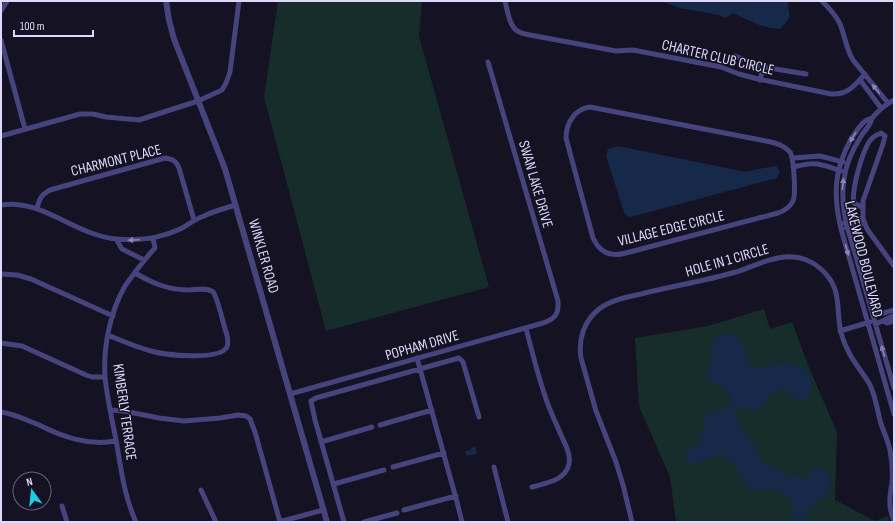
<svg xmlns="http://www.w3.org/2000/svg" width="895" height="523" font-family="'Sofia Sans Condensed',sans-serif">
<style>
.green{fill:#162d2c}
.water{fill:#172948}
.lines{fill:none;stroke-linecap:round;stroke-linejoin:round}
.minor{stroke:#46437d;stroke-width:5}
.tertiary{stroke:#46437d;stroke-width:6}
.oneway{fill:#8a86b5}
.labels{text-anchor:middle;stroke-width:3;stroke-linejoin:round;paint-order:stroke}
.street-label{font-size:15px;fill:#ded9fa;stroke:#151224}
</style>
<rect width="100%" height="100%" fill="#151224"/>
<path class="green" d="M278 1H422L419 36 489 287 326 331 264 97Z
M764 309 770 329 792 322 810 370 837 432 835 500 875 521 888 516 890 522H676L670 477 639 406 635 338 708 326Z"/>
<path class="water" d="M661 1H788C788 17 794 15 780 29 761 28 750 21 733 13L725 18 719 15 680 8Z
M618 146 746 172 758 169 776 166 780 171 777 178 631 217 625 215 606 156 608 149Z
M731 333C736 338 741 343 744 349 747 356 748 363 752 369 763 367 775 364 787 364 798 364 814 373 812 386 811 393 807 398 803 402L792 397 785 390H781L773 392 762 406 755 412C749 408 744 408 737 408L734 412 737 418V422L748 437 754 444 758 455 764 464 773 467 786 475 796 477H803L805 481C810 476 812 468 819 466L827 472 828 476 831 477C830 497 820 499 808 511V515L805 518H795L791 516C792 512 793 505 791 501 786 490 763 485 754 492 750 488 745 483 742 478 735 467 727 451 711 457 699 462 700 465 685 463L688 447 693 448 694 446 698 445 700 441 706 414C717 411 720 413 730 404L731 395 726 391 706 377 712 357V343L716 336 720 335Z
M475 446 477 454 467 456 465 451 471 450V448Z"/>
<g class="lines">
<path class="minor" d="M505 1C507 9 509 24 515 29 518 33 525 34 530 35L616 51 633 50 721 67 739 74 758 79 831 94C848 95 854 86 865 74
M822 1C829 8 836 15 840 24 845 36 846 49 853 60L888 103
M1 11 7 1
M1 40 25 129
M735 56 763 67
M760 80 763 67 806 74
M860 80 881 108
M894 100C886 104 879 110 873 117 871 120 870 125 867 128 865 131 862 134 860 138 842 166 839 193 847 226L894 388
M590 107 771 142C778 144 785 146 790 152 794 158 796 195 793 201 790 207 784 211 778 213L626 253C610 257 600 253 593 238L566 138C566 124 574 109 590 107Z
M872 118C870 119 866 120 864 122 859 126 855 134 851 139 834 170 833 195 841 229L894 414
M1 136 80 114H93L106 117 139 120 198 101 222 90 226 83 230 72 239 1
M793 158 820 156 843 162
M793 167C803 165 812 162 822 165 828 166 835 169 841 171
M1 205C42 198 76 236 117 239 138 241 161 238 180 229 188 225 195 219 204 216 214 211 225 208 236 205
M863 208 854 203C851 191 862 153 869 142 872 137 876 135 881 133L885 136 883 144 863 201V218L867 229 894 266
M37 209C39 199 41 195 50 190L165 158C173 159 176 161 179 168L194 220
M844 223 863 218
M846 228 864 223
M116 239 122 249 144 260
M1 274 17 275 31 279 113 316
M873 316 894 310
M883 321 887 323 894 321
M875 324C882 322 887 318 894 316
M526 328C532 352 538 376 546 399 550 411 556 423 561 435 565 444 571 454 569 464 565 481 546 483 532 487
M840 331 870 322
M108 335C122 341 136 347 151 351 164 355 220 361 227 347 229 341 227 334 225 329 223 322 217 296 213 292 207 287 196 290 189 290 168 290 152 283 135 273
M1 343 22 346 86 375 92 377H105
M417 358 457 502 462 522
M290 394 543 323C555 319 559 314 558 301L488 62
M110 410 124 411 159 418 184 421 220 418 238 415 246 416 250 419 255 432 280 522
M1 412C15 414 26 420 39 425 63 437 88 446 116 441
M380 425 432 410
M321 442 372 427
M393 467 444 453
M494 467 508 522
M334 484 384 470
M201 490 216 522
M62 506 67 522
M404 510 456 496
M136 522C124 496 121 468 116 440 112 419 107 398 105 377 103 347 110 312 125 286 134 273 144 260 155 248L153 238
M279 522 323 510
M344 522 315 420 311 401 316 398 459 358 463 362 479 417
M364 522 397 513
M632 522 623 485 616 462 596 411 581 358C578 339 584 321 599 309 611 300 627 297 641 294 673 286 705 281 736 272 752 267 768 258 785 257 798 256 811 260 821 269 845 291 834 310 842 336 848 356 859 367 869 383 876 396 877 410 881 424 884 432 888 441 890 450 892 461 893 471 892 483 891 490 889 496 890 504 890 510 892 516 894 521"/>
<path class="tertiary" d="M166 1 169 20 174 39 225 169 327 522"/>
</g>
<defs><path id="oneway-solid" d="M-6-.8H1V-3.2L6.5 0L1 3.2V.8H-6Z"/></defs>
<g class="oneway">
<use href="#oneway-solid" transform="translate(876 89) rotate(-129)"/>
<use href="#oneway-solid" transform="translate(853 137) rotate(122)"/>
<use href="#oneway-solid" transform="translate(843 184) rotate(-84)"/>
<use href="#oneway-solid" transform="translate(134 240) rotate(177)"/>
<use href="#oneway-solid" transform="translate(847 250) rotate(74)"/>
<use href="#oneway-solid" transform="translate(883 351) rotate(-106)"/>
</g>
<g class="labels">
<g class="street-label">
<text transform="translate(718 57) rotate(13)" y="5">CHARTER CLUB CIRCLE</text>
<text transform="translate(116 160) rotate(-14)" y="5">CHARMONT PLACE</text>
<text transform="translate(536 184) rotate(74)" y="5">SWAN LAKE DRIVE</text>
<text transform="translate(671 228) rotate(-14)" y="5">VILLAGE EDGE CIRCLE</text>
<text transform="translate(264 256) rotate(74)" y="5">WINKLER ROAD</text>
<text transform="translate(864 259) rotate(76)" y="5">LAKEWOOD BOULEVARD</text>
<text transform="translate(727 260) rotate(-16)" y="5">HOLE IN 1 CIRCLE</text>
<text transform="translate(422 345) rotate(-16)" y="5">POPHAM DRIVE</text>
<text transform="translate(125 412) rotate(82)" y="5">KIMBERLY TERRACE</text>
</g>
</g>
<rect width="895" height="523" fill="none" stroke="#ded9fa" stroke-width="4"/>
<g transform="translate(32 491) rotate(345)"><circle r="19" fill="#151224" stroke="#65627a"/>
<path d="M0-3L7 15L0 10L-7 15Z" fill="#1ecbe2"/>
<text y="-6" font-size="11" font-weight="bold" text-anchor="middle" fill="#ded9fa">N</text>
</g>
<path d="M14 30v6h79v-6" fill="none" stroke="#ded9fa" stroke-width="2"/>
<text x="20" y="30" font-size="12" fill="#ded9fa" stroke="#151224" stroke-width="3" paint-order="stroke">100 m</text>
</svg>
